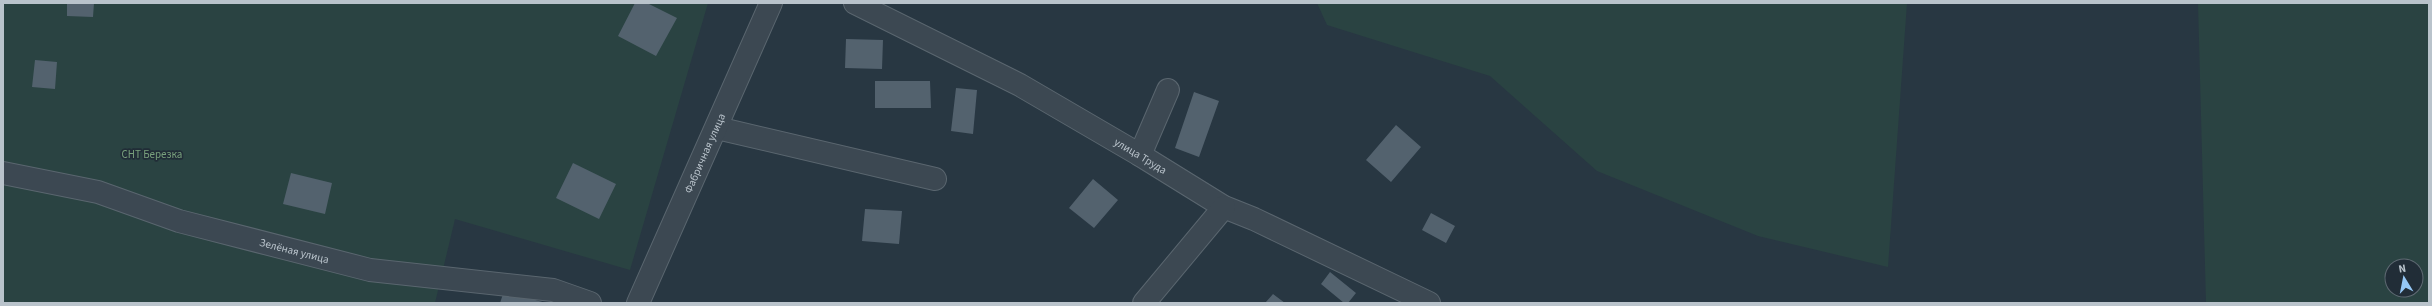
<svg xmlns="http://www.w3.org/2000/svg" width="2432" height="306" font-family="'Source Sans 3',sans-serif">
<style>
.green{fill:#2a4342;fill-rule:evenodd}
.building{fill:#53626e}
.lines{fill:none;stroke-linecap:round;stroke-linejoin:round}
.minor-casing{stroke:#5a666f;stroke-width:24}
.minor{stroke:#3c4852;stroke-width:22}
.labels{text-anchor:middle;stroke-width:3.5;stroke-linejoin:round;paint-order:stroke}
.street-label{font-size:11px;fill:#b9c3cb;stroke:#212d37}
.park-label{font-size:11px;fill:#78a07c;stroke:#212d37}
</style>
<rect width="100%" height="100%" fill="#283742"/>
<path class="green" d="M3 3H708L630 270 455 219 435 303H3Z
M1317 3H1907L1888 267 1758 236 1597 171 1490 76 1327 25Z
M2198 3H2429V303H2206ZM2392 266H2416V290H2392Z"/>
<path class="building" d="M67 3H94L93 17 67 16Z
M635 3H647L677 18 656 56 618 36Z
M846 39 883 40 882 69 845 68Z
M35 60 57 62 55 89 32 87Z
M875 81H930L931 108H875Z
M956 88 977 90 973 134 951 131Z
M1194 92 1219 101 1199 157 1175 148Z
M1396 125 1421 147 1391 182 1366 160Z
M573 163 616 184 599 219 556 198Z
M291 173 332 183 325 214 283 204Z
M1093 179 1118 200 1094 228 1069 208Z
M865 209 902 211 899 244 862 241Z
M1431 213 1455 226 1446 243 1422 230Z
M1330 272 1356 293 1348 303H1344L1321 284Z
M504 291 546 303H500Z
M1273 294 1285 303H1265Z"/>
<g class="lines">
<g class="minor-casing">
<g id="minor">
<path id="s1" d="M855 3 1020 85 1140 155 1224 207 1254 219 1429 303"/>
<path d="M717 128 935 179"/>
<path d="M1140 155 1168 90"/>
<path id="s2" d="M3 173 98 192 179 221 370 270 553 290 590 303"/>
<path id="s3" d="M638 303 771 3"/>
<path d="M1144 303 1224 207"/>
</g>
</g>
<use href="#minor" class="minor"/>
</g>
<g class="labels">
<g class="street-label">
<text dy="4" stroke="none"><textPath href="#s3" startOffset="164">Фабричная улица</textPath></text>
<text dy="4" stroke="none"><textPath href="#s1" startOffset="324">улица Труда</textPath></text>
<text dy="4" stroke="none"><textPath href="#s2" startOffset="302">Зелёная улица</textPath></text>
</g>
<g class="park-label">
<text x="152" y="158">СНТ Березка</text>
</g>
</g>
<rect width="2432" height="306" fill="none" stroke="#b9c3cb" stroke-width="8"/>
<g transform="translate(2404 278) rotate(350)"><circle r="19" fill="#212d37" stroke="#5e6972"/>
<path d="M0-3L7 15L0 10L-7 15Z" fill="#95c8f5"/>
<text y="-6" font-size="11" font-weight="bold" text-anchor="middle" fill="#b9c3cb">N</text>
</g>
</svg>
